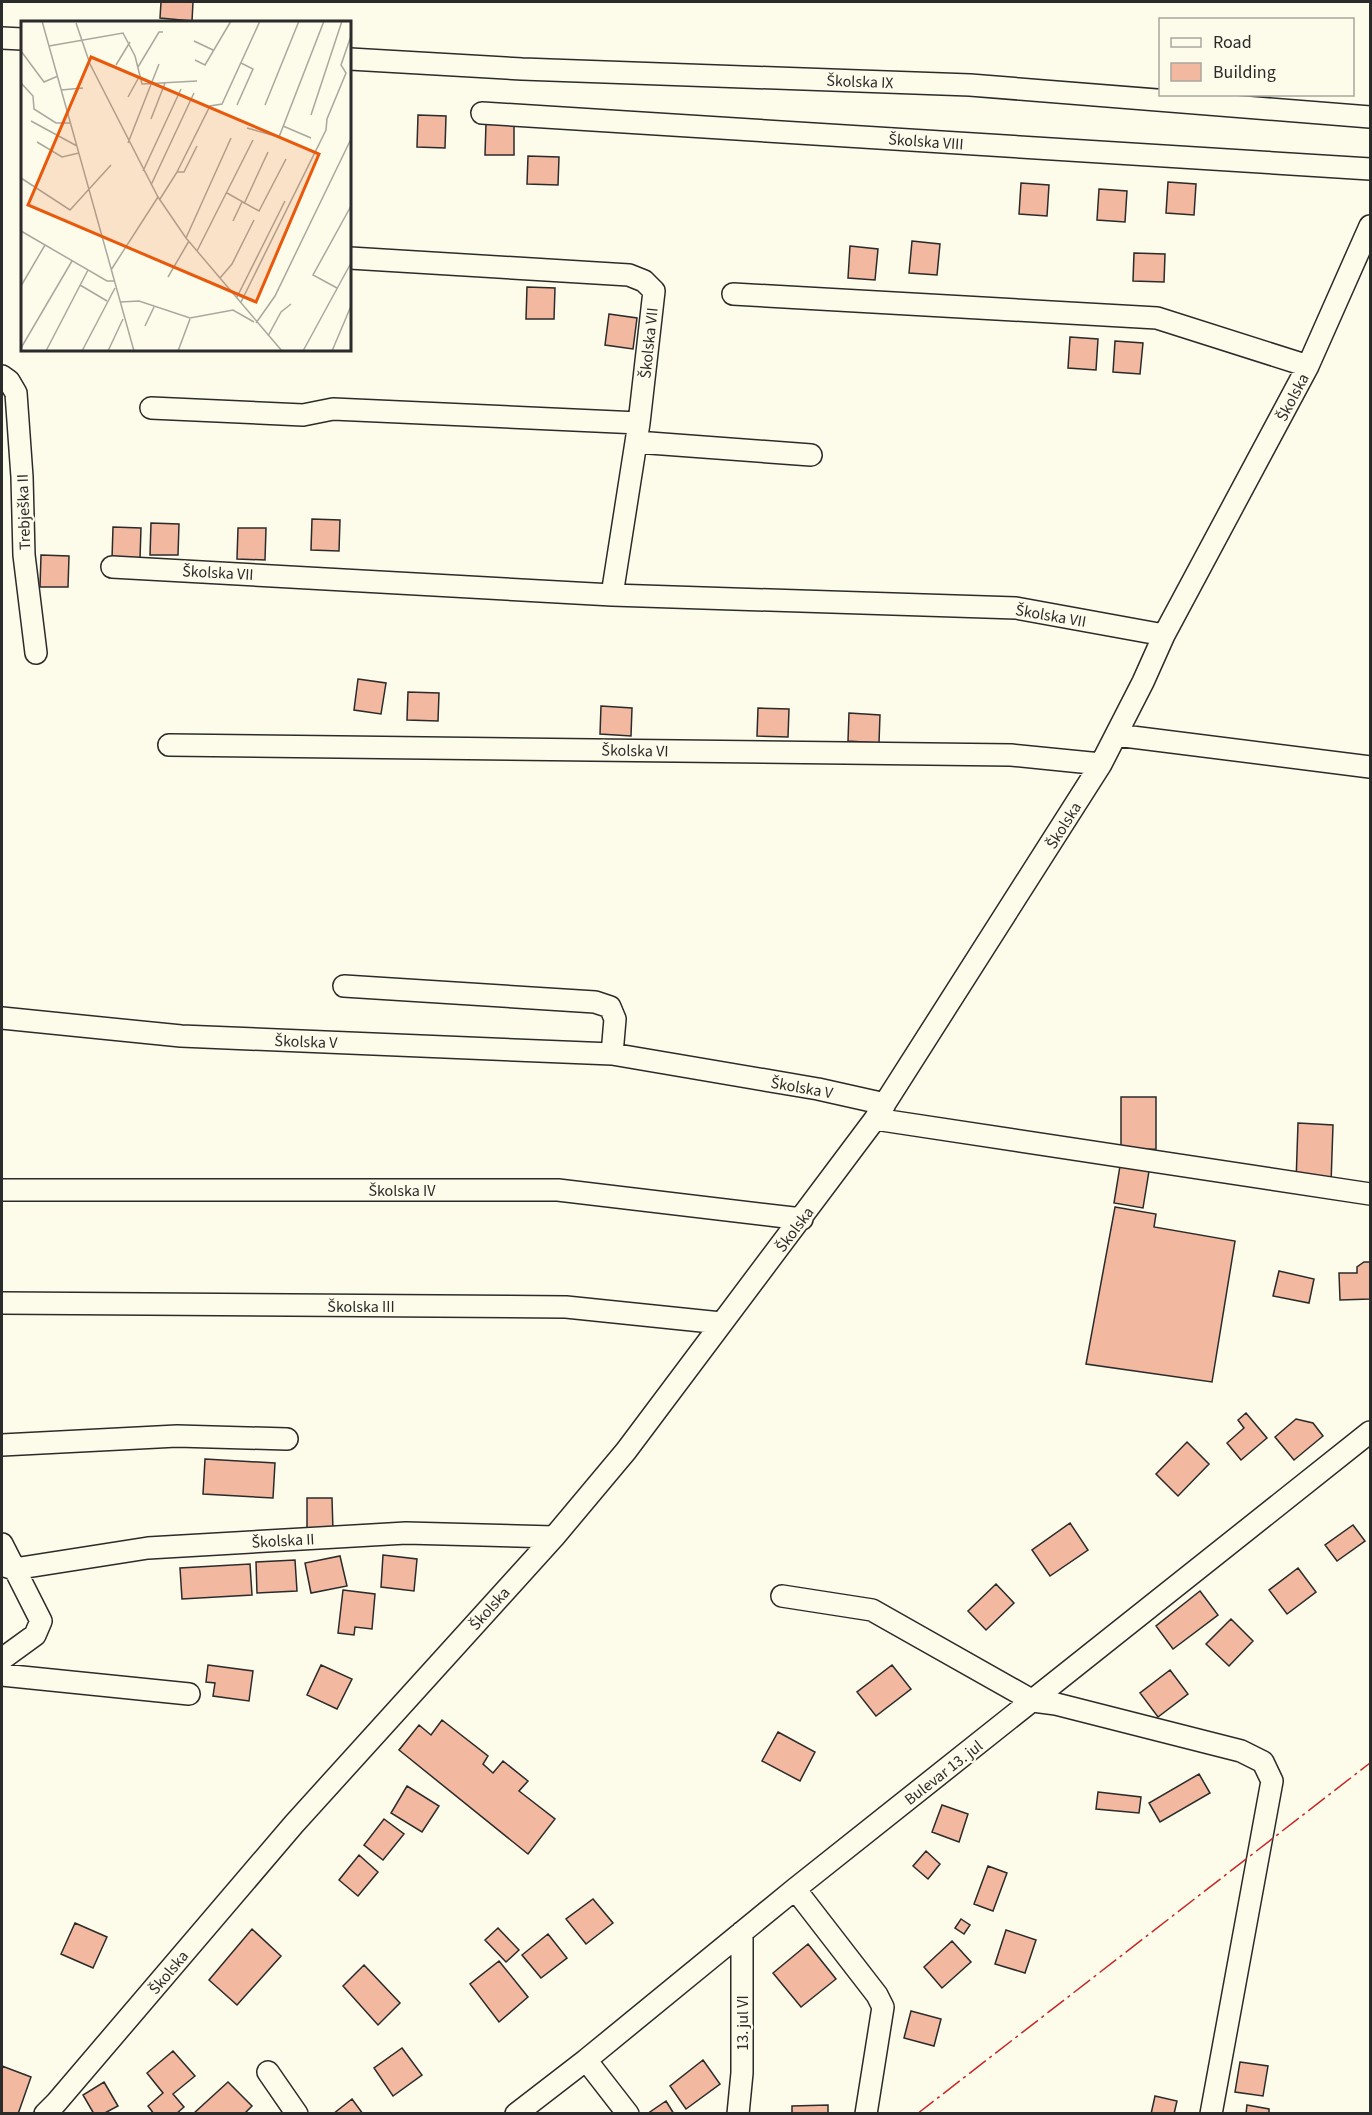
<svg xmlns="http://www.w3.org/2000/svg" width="1372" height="2115" font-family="'Source Sans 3',sans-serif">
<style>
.building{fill:#f2b8a0;stroke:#2b2b2b;stroke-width:1.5}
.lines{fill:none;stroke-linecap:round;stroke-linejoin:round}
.minor-casing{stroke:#2b2b2b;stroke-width:24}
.minor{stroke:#fdfbea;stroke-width:21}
.power{stroke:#c62828;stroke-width:1.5;stroke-dasharray:21 4.5 3 4.5;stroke-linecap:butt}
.labels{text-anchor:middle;stroke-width:4.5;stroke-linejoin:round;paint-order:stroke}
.street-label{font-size:16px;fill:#2b2b2b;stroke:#fdfbea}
.inset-road{fill:none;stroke:#a9a89e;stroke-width:1.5}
.view{fill:#e8590c;fill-opacity:0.15;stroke:#e8590c;stroke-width:3}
.inset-edge{fill:none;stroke:#2b2b2b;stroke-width:3}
</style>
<rect width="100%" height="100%" fill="#fdfbea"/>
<path class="building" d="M161 2H193L192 21 160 18Z
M418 115 446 116 445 148 417 147Z
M486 123 514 124V155H485Z
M528 156 559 157 558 185 527 184Z
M1168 182 1196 184 1194 215 1166 213Z
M1021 183 1049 185 1047 216 1019 214Z
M1099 189 1127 191 1125 222 1097 220Z
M912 241 940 244 937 275 909 273Z
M850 246 878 249 875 280 848 278Z
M1134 253 1165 254 1164 282 1133 281Z
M527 287 555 288 554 319H526Z
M609 314 637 318 633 349 605 345Z
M1070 337 1098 339 1096 370 1068 368Z
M1115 341 1143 343 1140 374 1113 372Z
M312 519 340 520 339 551 311 550Z
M151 523 179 524 178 555H150Z
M113 527 141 528 140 559H112Z
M238 528H266L265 560 237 559Z
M41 555 69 556 68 587H40Z
M358 679 386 683 381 714 354 710Z
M408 692 439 693 438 721 407 720Z
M601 706 632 708 631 736 600 734Z
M758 708 789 709 788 737 757 736Z
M849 713 880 715 879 743 848 741Z
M1121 1097H1156V1149L1121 1150Z
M1298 1123 1333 1125 1331 1184 1296 1183Z
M1120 1166 1149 1171 1143 1208 1114 1203Z
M1115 1207 1156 1214 1154 1227 1235 1241 1212 1382 1086 1364Z
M1364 1262H1370V1299L1340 1300 1339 1273H1357V1267Z
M1279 1271 1314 1279 1309 1303 1273 1296Z
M1246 1413 1267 1438 1241 1460 1227 1443 1244 1428 1238 1420Z
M1296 1419 1313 1423 1323 1436 1294 1460 1275 1437Z
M1187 1442 1209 1464 1178 1496 1156 1474Z
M205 1459 275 1463 273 1498 203 1494Z
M307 1498H332L333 1531 307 1532Z
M1070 1523 1088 1550 1050 1576 1032 1550Z
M1353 1525 1365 1541 1337 1561 1325 1545Z
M383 1555 417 1559 414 1591 381 1587Z
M340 1556 347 1586 311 1593 305 1563Z
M295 1560 297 1591 257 1593 256 1562Z
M250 1564 252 1595 182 1599 180 1568Z
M1298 1568 1316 1592 1287 1614 1269 1590Z
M996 1584 1014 1603 986 1630 968 1611Z
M343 1590 375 1594 372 1629 355 1627 354 1635 338 1633Z
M1200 1591 1218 1615 1173 1649 1156 1626Z
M1231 1619 1253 1641 1229 1666 1206 1644Z
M208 1665 253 1671 249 1701 213 1696 215 1683 206 1682Z
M321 1665 352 1679 337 1709 307 1695Z
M892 1665 911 1689 876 1716 857 1692Z
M1170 1670 1188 1694 1158 1717 1140 1693Z
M442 1720 488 1756 483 1764 493 1773 503 1761 528 1781 519 1791 555 1819 528 1854 399 1750 419 1725 431 1735Z
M778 1732 815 1752 800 1781 762 1761Z
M1199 1774 1210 1793 1160 1822 1149 1803Z
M407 1786 439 1806 422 1832 391 1813Z
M1098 1792 1141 1797 1139 1813 1096 1809Z
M942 1805 968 1814 959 1842 932 1832Z
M384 1819 404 1834 383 1860 364 1845Z
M926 1851 940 1864 928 1879 913 1866Z
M359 1855 378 1872 358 1896 339 1880Z
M988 1866 1007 1873 993 1911 974 1904Z
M593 1899 613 1923 586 1944 566 1919Z
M961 1919 970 1925 964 1934 955 1928Z
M75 1923 107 1937 93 1968 61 1954Z
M498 1928 519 1950 506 1962 485 1940Z
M252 1929 281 1956 237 2005 209 1980Z
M1006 1930 1036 1940 1025 1973 995 1964Z
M548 1934 567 1958 541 1978 522 1955Z
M952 1941 971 1962 942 1988 924 1967Z
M808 1944 836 1979 801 2007 773 1973Z
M499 1961 528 1997 499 2022 470 1984Z
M364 1965 400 2003 378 2025 343 1986Z
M911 2011 941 2019 934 2046 904 2038Z
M402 2048 422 2075 393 2096 374 2068Z
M173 2051 195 2076 173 2094 184 2107 176 2114H154L148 2106 163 2093 147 2073Z
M703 2060 720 2084 686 2109 670 2086Z
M1240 2062 1268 2066 1263 2096 1235 2092Z
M2 2066 31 2077 18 2114H2Z
M104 2082 118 2106 103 2114H94L83 2095Z
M228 2082 252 2106 244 2114H193Z
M1155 2096 1177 2101 1174 2114H1151Z
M352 2099 363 2114H333Z
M666 2101 674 2114H647Z
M828 2105V2114H792V2106Z
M1247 2105 1269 2109V2114H1246Z"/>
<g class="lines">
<g class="minor-casing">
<path id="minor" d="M2 38 22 39
M350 59 522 69 970 85 1370 117
M482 113 1370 169
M350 258 629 275 644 281 654 291 639 423 612 595
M733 294 1157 318 1308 366
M2 376 9 381 16 393 22 477 24 555 36 653
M151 408 303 415 333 409 639 423
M636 442 811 455
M112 567 612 595 1016 608 1164 635
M1116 735 1370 767
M169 745 1011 755 1101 764
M344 986 595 1002 610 1007 615 1019 612 1054 818 1089 885 1104
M2 1018 181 1036 612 1054
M875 1119 1370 1194
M2 1190H558L802 1219
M2 1303 566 1307 721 1323
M2 1445 177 1436 287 1439
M2 1544 41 1621 35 1635 2 1659
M2 1565 14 1569 148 1548 406 1533 554 1537
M782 1596 872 1610 1033 1701 1056 1704 1241 1751 1263 1762 1272 1781 1211 2114
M2 1675 189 1694
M795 1889 877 1995 883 2007 866 2114
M586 2060 628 2114
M268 2072 297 2114
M45 2114 56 2103 294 1824 554 1537 626 1451 875 1119 1101 764 1143 682 1164 635 1308 366 1370 226
M516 2114 586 2060 795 1889 1370 1432
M738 2114 742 2073V1932"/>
</g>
<use href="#minor" class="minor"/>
<path class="power" d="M917 2114 1370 1763"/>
</g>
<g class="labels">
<g class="street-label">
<text transform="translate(860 81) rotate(2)" y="6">Školska IX</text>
<text transform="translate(926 141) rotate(4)" y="6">Školska VIII</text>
<text transform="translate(648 343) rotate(-84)" y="6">Školska VII</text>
<text transform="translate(1292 397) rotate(-62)" y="6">Školska</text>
<text transform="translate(23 512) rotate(-92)" y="6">Trebješka II</text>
<text transform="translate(218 572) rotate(3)" y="6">Školska VII</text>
<text transform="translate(1051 615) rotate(10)" y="6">Školska VII</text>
<text transform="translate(635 750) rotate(1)" y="6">Školska VI</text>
<text transform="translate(1063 825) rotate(-58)" y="6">Školska</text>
<text transform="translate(306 1041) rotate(2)" y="6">Školska V</text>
<text transform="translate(802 1087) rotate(10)" y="6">Školska V</text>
<text x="402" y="1196">Školska IV</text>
<text transform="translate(794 1229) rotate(-53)" y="6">Školska</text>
<text x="361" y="1312">Školska III</text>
<text transform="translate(283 1540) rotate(-3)" y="6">Školska II</text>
<text transform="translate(489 1608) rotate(-48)" y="6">Školska</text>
<text transform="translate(943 1772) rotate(-38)" y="6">Bulevar 13. jul</text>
<text transform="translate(168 1972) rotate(-50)" y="6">Školska</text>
<text transform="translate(742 2023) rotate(-90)" y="6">13. jul VI</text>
</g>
</g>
<g transform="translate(21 21)">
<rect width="330" height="330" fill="#fdfbea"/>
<path class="inset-road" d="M21 0 113 330M55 2 69 43 137 176 165 217 261 330M173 20 192 29M28 25 102 12 114 35 121 63 176 60M0 30 23 61 37 55M174 39 184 44 210 0M95 44 109 21M117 46 138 11H142M0 62 12 75 13 88 35 102H49M40 69 62 67M107 76 118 56M216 84 232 48 220 42M244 84 278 0M290 94 321 0M130 98 144 62M10 100 56 125M262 105 290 117M226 107 258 116 303 0M16 121 41 136 58 132M107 122 138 43M122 150 160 68M156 151 189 85 201 83 239 0M0 157 49 189 90 144M130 164 173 72M206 172 238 190 265 138M139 178 156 151H163L176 125M223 183 247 131M212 200 221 181M0 210 86 260H93M165 217 210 117M176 230 232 119M90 249 137 176M147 256 168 220M199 257 211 243 233 199M59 264 86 280M0 265 24 224M316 267 292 254 330 185M216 276 264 180M99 281 118 280 169 297 212 289 233 301M220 281 305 109 306 98 325 52 320 44 330 15M235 302 254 275 330 118M124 305 133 286M247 315 260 291 270 283M0 327 51 240M25 330 67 249M61 330 94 267M87 330 102 298M157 330 169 298M282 330 330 242M311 330 330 285"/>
<path class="view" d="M70 36 298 133 235 281 7 184Z"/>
<rect width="330" height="330" class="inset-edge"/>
</g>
<rect width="1372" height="2115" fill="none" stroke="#2b2b2b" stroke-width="6"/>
<rect x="1159" y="18" width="195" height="78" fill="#fdfbea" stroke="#a9a89e" stroke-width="1.5"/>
<rect x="1171" y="38" width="30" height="9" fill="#fdfbea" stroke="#a9a89e" stroke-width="1.5"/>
<text x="1213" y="48" font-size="18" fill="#2b2b2b">Road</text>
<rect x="1171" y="63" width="30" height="18" fill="#f2b8a0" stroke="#a9a89e" stroke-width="1.5"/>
<text x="1213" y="78" font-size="18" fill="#2b2b2b">Building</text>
</svg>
